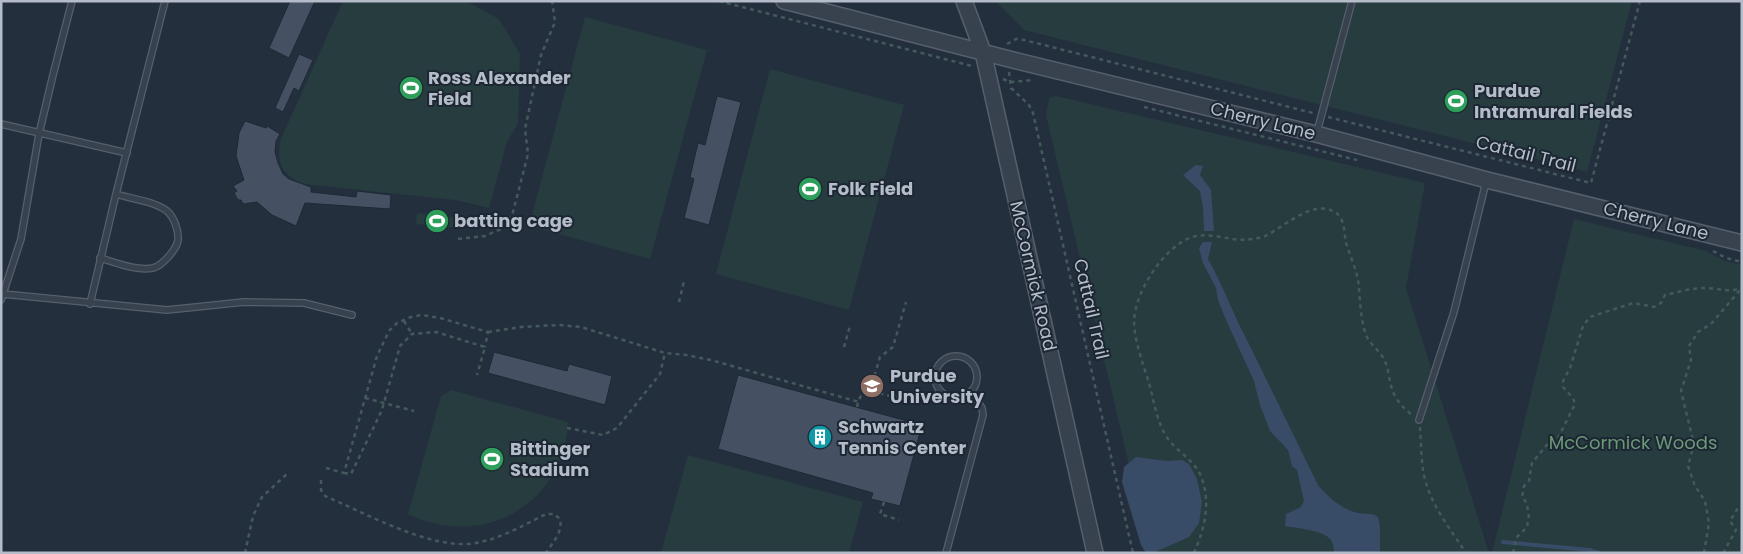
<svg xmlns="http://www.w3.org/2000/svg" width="1743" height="554" font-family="Poppins,sans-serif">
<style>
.green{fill:#263c3f}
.water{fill:#394c67}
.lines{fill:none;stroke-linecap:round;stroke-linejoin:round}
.stream{stroke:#394c67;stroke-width:4}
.building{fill:#455162;stroke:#1f2835}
.service-casing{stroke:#565f6c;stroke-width:8}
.tertiary-casing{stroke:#565f6c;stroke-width:18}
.path{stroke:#44595c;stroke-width:2.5;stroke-dasharray:4 4;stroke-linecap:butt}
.service{stroke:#38414e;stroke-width:5.5}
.tertiary{stroke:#38414e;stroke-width:15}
.labels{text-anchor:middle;stroke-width:4;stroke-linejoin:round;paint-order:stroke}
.poi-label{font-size:18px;font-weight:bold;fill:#b4bcc9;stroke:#1d2633;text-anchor:start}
.street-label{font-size:18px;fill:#b4bcc9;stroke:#1d2633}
.park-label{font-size:18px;fill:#6b9a76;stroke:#1d2633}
</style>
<rect width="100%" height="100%" fill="#242f3e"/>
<path class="green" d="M343 1H466L499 19 520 54 518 123 507 142 489 208 455 200 303 184C282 174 277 165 280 141Z
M995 1H1632L1587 172 1024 30Z
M585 17 707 50 650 259 529 226Z
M770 69 904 105 849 310 716 274Z
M1056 96 1425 183 1406 288 1489 553H1150L1046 115 1049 98Z
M417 213 458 218 457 228 416 224Z
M1574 219 1706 251 1725 261 1742 265V553H1492Z
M451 390 568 422C564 505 482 550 408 514L441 396Z
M688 455 863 502 849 553H661Z"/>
<path class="water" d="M1196 165 1203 166 1200 175 1211 190 1214 231H1204L1203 207 1200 191 1183 175Z
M1203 242H1212L1208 259C1223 285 1232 312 1246 338L1318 485C1329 498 1341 509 1358 513 1366 515 1371 512 1378 517L1380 527V553H1334C1334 548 1333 541 1329 538 1321 530 1296 528 1285 526L1286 514 1301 507 1304 501 1297 470 1292 466 1288 450 1270 431 1260 405 1254 381 1226 320 1218 300 1216 288 1203 263 1199 248Z
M1136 457 1167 461 1182 460 1189 464 1197 479 1202 502 1199 523 1189 537 1153 553H1146L1141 545 1122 482 1124 467Z"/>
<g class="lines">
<path class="stream" d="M1503 542 1590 550 1599 553"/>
</g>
<path class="building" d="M290 1H315L289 58 269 48Z
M299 54 313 60 299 91 294 88 283 112 275 108Z
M717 96 741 102 709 225 684 218 694 179 690 177 698 143 705 145Z
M245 121 266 128 267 126 280 134 276 141 275 152 278 163 283 174 289 179 311 187V192L356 197 357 191 391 195 390 209 305 203 296 226 272 215 257 202 243 204 241 200H238L234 193 237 191 233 186 244 180 236 156 239 133Z
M494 352 567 371 569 364 612 376 605 405 488 373Z
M738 375 922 425 900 506 871 499 873 493 718 449Z"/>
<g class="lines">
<g class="service-casing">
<path id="service" d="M1 124 127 153
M1317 132 1352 1
M100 258C117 263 136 271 153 268 162 266 177 249 178 240 179 231 174 217 167 211 154 201 132 199 116 194
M3 294 167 310 244 302 304 303 352 315
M1 300 21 239 39 134 53 75 72 1
M90 304 116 194 165 1
M935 377a21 21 0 1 1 42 0a21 21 0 1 1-42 0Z
M1419 420 1454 312 1486 182
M946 553 983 415 982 408 971 392"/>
</g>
<g class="tertiary-casing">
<path id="tertiary" d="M784 1 1013 60 1316 134 1487 180 1742 243
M964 1 983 52 1095 553"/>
</g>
<path class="path" d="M719 1 972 66
M1007 44 1016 39H1020L1313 113
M1009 72 1011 88 1029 105 1033 113 1133 553
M1003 79 1010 82 1034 80
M1144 107 1357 160
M1328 117 1591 183 1640 1
M458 239 485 236 501 229 513 212 528 154 525 129 541 55 555 22 552 1
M1713 251 1726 258 1742 262
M679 302 684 281
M404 321 412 334
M488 332 521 327 559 325 581 327 665 353 686 355 711 360 859 402
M844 347 850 326
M870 391 880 357 893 347 906 302
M365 398 414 411
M857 407C859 399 860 393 870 391L906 400 919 399 940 391
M1420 427C1421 441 1421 456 1423 470 1428 502 1449 527 1466 553
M567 428 603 435 617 428 660 374 665 353
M326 468 344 473 377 356 389 331 397 323 411 317 422 315 440 318 488 332 485 347
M344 473 351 474 382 410 400 346 412 334 436 332 485 347 477 375
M321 480V490L325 496C365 513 424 546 467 544 495 542 522 526 546 514H554L560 519C563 532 553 542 546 553
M884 502 880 514 899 520
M1 520V541
M245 553 253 516 262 497 288 473
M1194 553C1204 530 1211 504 1202 479 1196 460 1176 452 1166 436 1156 419 1154 401 1149 383 1143 364 1134 340 1134 320 1136 290 1164 247 1192 237 1212 231 1233 243 1252 239 1257 238 1263 238 1267 235 1285 226 1313 199 1335 212 1345 218 1344 233 1346 243 1350 255 1355 267 1358 279 1360 296 1360 315 1365 332 1368 343 1378 349 1384 359 1389 369 1389 382 1393 392 1397 401 1404 409 1412 415
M1513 553 1516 538 1527 527 1529 514 1526 502 1522 497 1524 486 1529 481 1532 463 1550 441 1558 438 1575 404 1573 398 1563 387V381L1570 368 1583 326 1590 317 1633 303 1654 307 1661 303 1665 295C1678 292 1692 288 1705 288 1717 288 1730 293 1742 288
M1704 553 1709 523 1705 501 1695 486 1688 466 1694 444 1681 391 1691 360 1689 346 1698 332 1711 324 1740 290 1742 291
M1723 553 1736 530 1730 521 1738 508 1742 509"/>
<use href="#service" class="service"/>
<use href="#tertiary" class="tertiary"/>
</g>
<defs>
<g id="stadium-disc" transform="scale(1.25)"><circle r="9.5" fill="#2e9e5b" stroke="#1d2633"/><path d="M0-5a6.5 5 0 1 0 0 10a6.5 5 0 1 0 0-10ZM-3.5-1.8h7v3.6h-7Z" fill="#fff"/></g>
<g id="university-disc" transform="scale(1.25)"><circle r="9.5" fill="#8d6e63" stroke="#1d2633"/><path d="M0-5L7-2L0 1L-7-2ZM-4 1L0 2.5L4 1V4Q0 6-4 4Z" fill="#fff"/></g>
<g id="building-disc" transform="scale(1.25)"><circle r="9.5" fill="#0f9aa8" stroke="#1d2633"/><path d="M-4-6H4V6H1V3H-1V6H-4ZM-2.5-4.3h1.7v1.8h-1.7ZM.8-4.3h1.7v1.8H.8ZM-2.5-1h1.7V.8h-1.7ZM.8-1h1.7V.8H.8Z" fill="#fff"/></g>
</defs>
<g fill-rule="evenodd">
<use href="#stadium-disc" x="411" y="88"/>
<use href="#stadium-disc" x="1456" y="101"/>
<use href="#stadium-disc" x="810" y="189"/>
<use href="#stadium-disc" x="437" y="221"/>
<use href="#university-disc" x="872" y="386"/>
<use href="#building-disc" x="820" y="437"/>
<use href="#stadium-disc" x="492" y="459"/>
</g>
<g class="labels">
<g class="poi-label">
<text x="428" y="84">Ross Alexander<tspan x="428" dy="21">Field</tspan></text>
<text x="1474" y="97">Purdue<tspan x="1474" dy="21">Intramural Fields</tspan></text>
<text x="828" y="195">Folk Field</text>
<text x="454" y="227">batting cage</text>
<text x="890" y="382">Purdue<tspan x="890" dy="21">University</tspan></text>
<text x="838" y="433">Schwartz<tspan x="838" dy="21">Tennis Center</tspan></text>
<text x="510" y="455">Bittinger<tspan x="510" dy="21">Stadium</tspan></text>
</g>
<g class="street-label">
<text transform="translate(1263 121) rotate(14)" y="6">Cherry Lane</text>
<text transform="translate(1526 154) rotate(14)" y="6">Cattail Trail</text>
<text transform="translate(1656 221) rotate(14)" y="6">Cherry Lane</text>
<text transform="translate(1033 276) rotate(77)" y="6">McCormick Road</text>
<text transform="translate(1091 309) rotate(77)" y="6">Cattail Trail</text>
</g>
<g class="park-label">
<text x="1633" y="449">McCormick Woods</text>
</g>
</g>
<rect width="1743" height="554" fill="none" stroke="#b4bcc9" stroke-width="5"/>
</svg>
